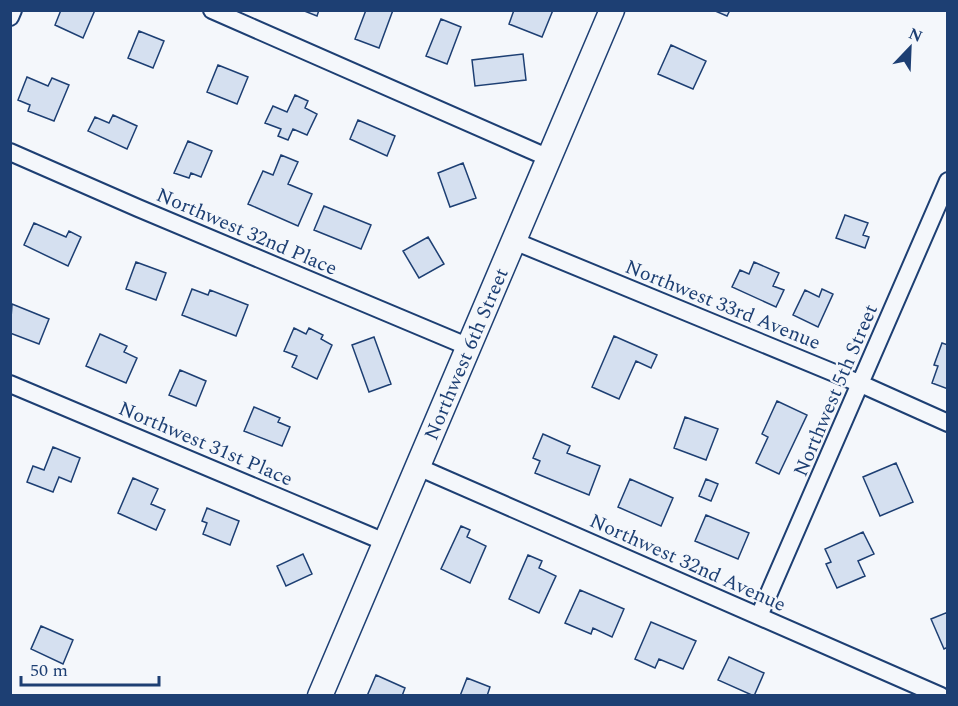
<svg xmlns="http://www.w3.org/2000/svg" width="958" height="706" font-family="Spectral,serif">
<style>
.building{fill:#d5e0f0;stroke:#1d3f73;stroke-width:1.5}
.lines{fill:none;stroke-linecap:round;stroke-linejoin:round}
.street-casing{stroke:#1d3f73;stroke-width:20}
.secondary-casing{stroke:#1d3f73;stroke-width:27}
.street{stroke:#f4f7fb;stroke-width:16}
.secondary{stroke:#f4f7fb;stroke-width:24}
.labels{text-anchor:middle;stroke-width:4.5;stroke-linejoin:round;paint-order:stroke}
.street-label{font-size:20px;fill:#1d3f73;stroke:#f4f7fb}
</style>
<rect width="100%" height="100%" fill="#f4f7fb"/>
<path class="building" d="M61 10H95L83 38 55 25Z
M302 10H319L317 16Z
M366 10H393L379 48 355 39Z
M514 10H553L542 37 509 24Z
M713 10H730L727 16Z
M441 19 461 27 447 64 426 56Z
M139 31 164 41 153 68 128 58Z
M671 45 706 61 693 89 658 74Z
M523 54 526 80 475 86 472 60Z
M218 65 248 77 237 104 207 92Z
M27 77 48 86 52 78 69 85 54 121 28 111 30 105 18 100Z
M295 95 308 101 305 108 317 114 307 135 293 129 288 140 278 136 281 129 265 123 273 106 287 112Z
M113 115 137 126 127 149 88 131 95 117 109 123Z
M358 120 395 136 387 156 350 139Z
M188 141 212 151 201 177 191 173 189 178 174 173Z
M281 155 298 162 288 184 312 194 298 226 248 204 263 171 273 175Z
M463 163 476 198 450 207 438 173Z
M324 206 371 225 361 249 314 230Z
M845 215 868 223 863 235 869 237 865 248 836 238Z
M34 223 66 237 69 231 81 237 68 266 24 245Z
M428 237 444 264 419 278 403 251Z
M136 262 166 273 156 300 126 289Z
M754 262 779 273 773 286 784 290 776 307 732 287 740 270 749 274Z
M192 289 208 295 210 290 248 305 236 336 182 315Z
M822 289 833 294 818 327 793 315 805 290 819 297Z
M12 304 49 319 39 344 10 333Z
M294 328 306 334 309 328 323 335 321 339 332 345 317 379 292 367 297 356 284 351Z
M100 334 127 346 124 352 137 358 126 383 86 366Z
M614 336 657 355 651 368 636 361 619 399 592 387Z
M374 337 391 384 369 392 352 345Z
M942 343 948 345V389L932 383 938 366 934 365Z
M180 370 206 381 196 406 169 395Z
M777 401 807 415 779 474 756 463 768 437 762 434Z
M254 407 280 418 278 422 290 427 282 446 244 431Z
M685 417 718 429 706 460 674 448Z
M543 434 570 446 567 453 600 466 589 495 535 473 540 461 533 458Z
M53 447 80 458 71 482 59 477 53 492 27 482 33 466 44 470Z
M896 463 913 502 880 516 863 477Z
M133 478 158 489 151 504 165 510 156 530 118 513Z
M630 479 673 498 661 526 618 507Z
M706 479 718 484 711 501 699 496Z
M207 508 239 521 230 545 203 534 207 523 202 521Z
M706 515 749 533 738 559 695 541Z
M461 526 470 530 467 537 486 546 470 583 441 569Z
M863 532 874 554 858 561 865 576 837 588 826 564 831 562 825 549Z
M303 554 312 574 286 586 277 566Z
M528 555 542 561 539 568 556 576 539 613 509 599Z
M580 590 624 609 612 637 593 628 591 634 565 623Z
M948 612V647L944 649 931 619Z
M651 622 696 641 683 669 659 659 655 668 635 659Z
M41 626 73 640 63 664 31 649Z
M729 657 764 673 754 696 718 680Z
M376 675 405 688 402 696H367Z
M467 678 490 687 487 696H460Z"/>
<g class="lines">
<g class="street-casing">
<path id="street" d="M212 10 549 158
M10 17 13 10
M10 152 138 208 469 347
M514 241 861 384 948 423
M10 384 385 542
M418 467 941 696
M759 616 948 181"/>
</g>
<g class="secondary-casing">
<g id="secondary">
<path id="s1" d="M320 696 612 10"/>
</g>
</g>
<use href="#street" class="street"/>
<use href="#secondary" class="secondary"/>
</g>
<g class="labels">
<g class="street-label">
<text transform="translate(247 231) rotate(23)" y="7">Northwest 32nd Place</text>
<text transform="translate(723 304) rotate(22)" y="7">Northwest 33rd Avenue</text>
<text dy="7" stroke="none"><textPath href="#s1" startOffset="372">Northwest 6th Street</textPath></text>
<text transform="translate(835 390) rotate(-67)" y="7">Northwest 5th Street</text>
<text transform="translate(206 443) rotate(23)" y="7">Northwest 31st Place</text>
<text transform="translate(688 562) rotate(24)" y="7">Northwest 32nd Avenue</text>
</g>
</g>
<rect width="958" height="706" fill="none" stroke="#1d3f73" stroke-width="24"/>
<g transform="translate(910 48) rotate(23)" stroke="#f4f7fb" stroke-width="4.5" paint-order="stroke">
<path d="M0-4.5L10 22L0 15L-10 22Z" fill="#1d3f73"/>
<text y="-9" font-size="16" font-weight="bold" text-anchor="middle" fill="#1d3f73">N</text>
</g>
<path d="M21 676v9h138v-9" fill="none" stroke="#1d3f73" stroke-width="3"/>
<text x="30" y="676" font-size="18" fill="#1d3f73" stroke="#f4f7fb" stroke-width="4.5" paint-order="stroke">50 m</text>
</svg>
